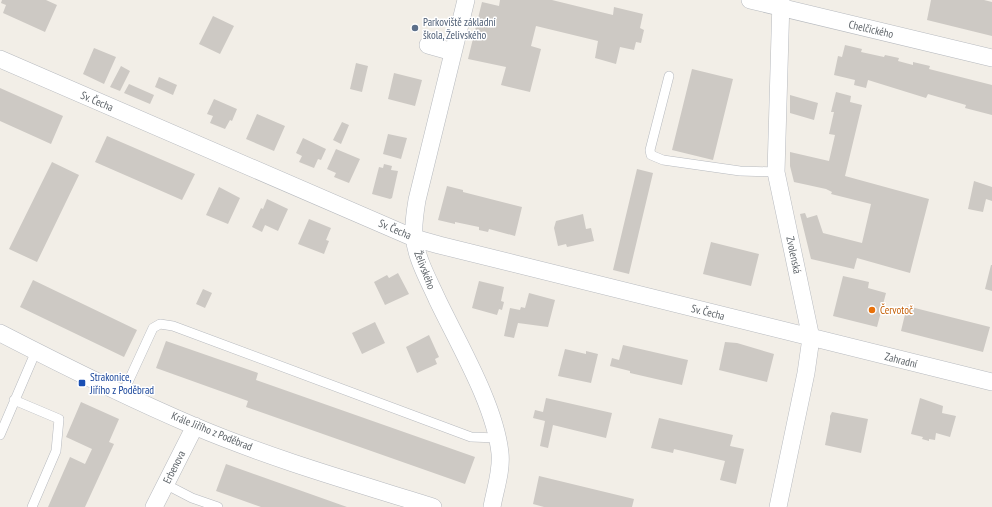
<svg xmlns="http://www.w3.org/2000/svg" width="992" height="507" font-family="'PT Sans Narrow',sans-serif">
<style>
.building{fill:#cdc9c4}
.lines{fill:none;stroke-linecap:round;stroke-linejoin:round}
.lane-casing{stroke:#b7babf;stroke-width:10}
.street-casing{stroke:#b7babf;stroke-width:18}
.lane{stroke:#fff;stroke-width:9}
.street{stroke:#fff;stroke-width:17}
.service-dot{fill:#5c6f8a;stroke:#fff;stroke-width:1.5}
.food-dot{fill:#e8710a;stroke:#fff;stroke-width:1.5}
.transit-dot{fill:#1a4fb4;stroke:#fff;stroke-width:1.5}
.labels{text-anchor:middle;stroke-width:3;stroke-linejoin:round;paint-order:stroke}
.service-label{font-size:11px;fill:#4e5e75;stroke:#fff;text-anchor:start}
.street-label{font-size:11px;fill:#5e6469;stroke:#fff}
.food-label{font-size:11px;fill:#c56008;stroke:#fff;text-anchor:start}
.transit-label{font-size:11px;fill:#164399;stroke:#fff;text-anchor:start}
</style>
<rect width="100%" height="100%" fill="#f2eee7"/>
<path class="building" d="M2 0H46L57 5 45 32 3 13 6 5 1 3Z
M500 0H552L613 15 614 7 643 14 640 28 644 30 641 43 636 42 634 50 620 47 616 64 595 58 598 41 536 26 531 46 541 49 530 92 501 85 506 67 468 59 482 2 499 6Z
M931 0H984L992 2V36L927 20Z
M213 16 234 26 220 54 199 44Z
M845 45 862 49 861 52 884 57 885 55 899 58 898 61 913 65V62L930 66 929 69 992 85V115L965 108 966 105 928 94 926 98 868 80 866 88 854 85 855 80 834 75 838 56 842 57Z
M94 48 116 57 104 84 83 74Z
M356 63 368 66 362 92 350 89Z
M121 66 130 71 120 91 110 87Z
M692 69 733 79 713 160 672 150Z
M394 73 422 80 415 106 388 99Z
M159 77 177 85 173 95 155 87Z
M129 84 154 95 150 104 124 93Z
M0 88 63 116 51 144 0 121Z
M836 92 851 96 850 102 862 105 845 176 929 199 910 273 857 258 854 269 811 259 800 214 805 213 807 218 817 215 823 233 862 243 871 204 831 194 832 192 826 189 794 182 790 166V152L829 161 835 135 829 134 834 112H831Z
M790 95 818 103 814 120 790 113Z
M214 99 237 109 232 121 230 120 225 129 210 123 213 116 207 114Z
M257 114 285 126 274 151 246 139Z
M342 122 349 125 341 144 333 140Z
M388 134 407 138 401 159 383 154Z
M107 136 195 174 182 200 95 162Z
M303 138 326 149 321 160 318 159 314 168 299 162 302 156 296 153Z
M336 149 360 159 349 183 334 177 336 173 327 169Z
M52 162 79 175 37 262 9 249Z
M384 164 392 166 391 170 398 171 392 198 390 199 372 194 379 167 383 168Z
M637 169 653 173 629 274 613 270Z
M974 181 992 187V201L986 199 983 212 968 209Z
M447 186 463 190V192L522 207 515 236 489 229 488 232 479 230V227L455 222V224L438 220Z
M219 187 240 198 228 224 206 215Z
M267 199 288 209 278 231 265 225 262 232 252 227 261 208 263 209Z
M583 214 586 229 591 228 594 241 567 247 566 244 558 246 554 228 556 221Z
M309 219 331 228 326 240 329 241 324 254 298 244Z
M711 242 759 254 751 286 703 274Z
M991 265H992V291L985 289Z
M398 273 409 294 385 305 374 282 387 275 389 278Z
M843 276 869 282 868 288 886 293 877 327 833 316Z
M33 280 137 330 124 357 20 307Z
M479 281 504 287 501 301 504 302 502 310 499 309 497 315 472 308Z
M203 289 212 293 205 308 196 304Z
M529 293 555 300 548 327 518 323 514 338 504 336 510 308 520 310 521 307 525 308Z
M907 306 990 327 983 352 901 331Z
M375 322 385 343 362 354 352 333Z
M429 335 439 357 435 359 437 364 417 373 406 347Z
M166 341 258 373 256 380 475 457 465 484 246 407 248 401 156 368Z
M725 342 737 343 774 354 767 382 719 370Z
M623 345 688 360 682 385 630 373V371L610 366 612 358 619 360Z
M565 349 586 354V351L598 354 591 383 558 376Z
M546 398 612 413 606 438 553 425 548 448 540 446 545 421 533 418 535 410 543 412Z
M920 398 943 406 942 413 956 416 950 437 936 433 935 440 929 439V441L922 439 923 437 911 434Z
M81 402 119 419 109 442 114 444 85 507H48L70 457 85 464 92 449 66 437Z
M832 412 868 419 861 453 825 445 830 420V416Z
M659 418 733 435 730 446 744 449 736 484 720 480 725 461 674 449 673 453 651 448Z
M226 464 347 507H261L216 491Z
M539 476 634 499 632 507H544L533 504Z"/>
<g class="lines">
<g class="lane-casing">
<path id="lane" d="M669 76 650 150 651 155 663 160 740 171 776 172
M123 393 153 328 160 324 173 326 471 437 497 438
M14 400 59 419 56 451 32 507
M0 435 36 351
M165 484 192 498 218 507"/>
</g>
<g class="street-casing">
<path id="street" d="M466 0 417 200C415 212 413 224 414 236 416 258 428 279 437 299 458 343 495 405 500 453 502 470 495 490 492 507
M750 0 992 58
M428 45 453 52
M0 59 414 238 439 245 992 382
M0 333C64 366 128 398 194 426 272 459 353 482 433 507
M154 507 195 426
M778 507 806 373 811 338 776 172 781 0"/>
</g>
<use href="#lane" class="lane"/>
<use href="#street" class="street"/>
</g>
<circle class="service-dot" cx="415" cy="28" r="4"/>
<circle class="food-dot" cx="872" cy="310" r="4"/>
<rect class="transit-dot" x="78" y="379" width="8" height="8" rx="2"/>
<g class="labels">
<g class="service-label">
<text x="423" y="26">Parkoviště základní<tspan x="423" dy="13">škola, Želivského</tspan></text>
</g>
<g class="street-label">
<text transform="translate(871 29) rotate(13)" y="4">Chelčického</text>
<text transform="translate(97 101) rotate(23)" y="4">Sv. Čecha</text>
<text transform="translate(395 229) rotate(23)" y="4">Sv. Čecha</text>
<text transform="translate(794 255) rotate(78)" y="4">Zvolenská</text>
<text transform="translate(425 270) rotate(69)" y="4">Želivského</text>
<text transform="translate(708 312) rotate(14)" y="4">Sv. Čecha</text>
<text transform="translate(901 360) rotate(14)" y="4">Zahradní</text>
<text transform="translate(212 431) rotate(22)" y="4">Krále Jiřího z Poděbrad</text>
<text transform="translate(174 467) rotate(-63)" y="4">Erbenova</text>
</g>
<g class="food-label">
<text x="880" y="314">Červotoč</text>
</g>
<g class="transit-label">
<text x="90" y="381">Strakonice,<tspan x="90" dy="13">Jiřího z Poděbrad</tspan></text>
</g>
</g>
</svg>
